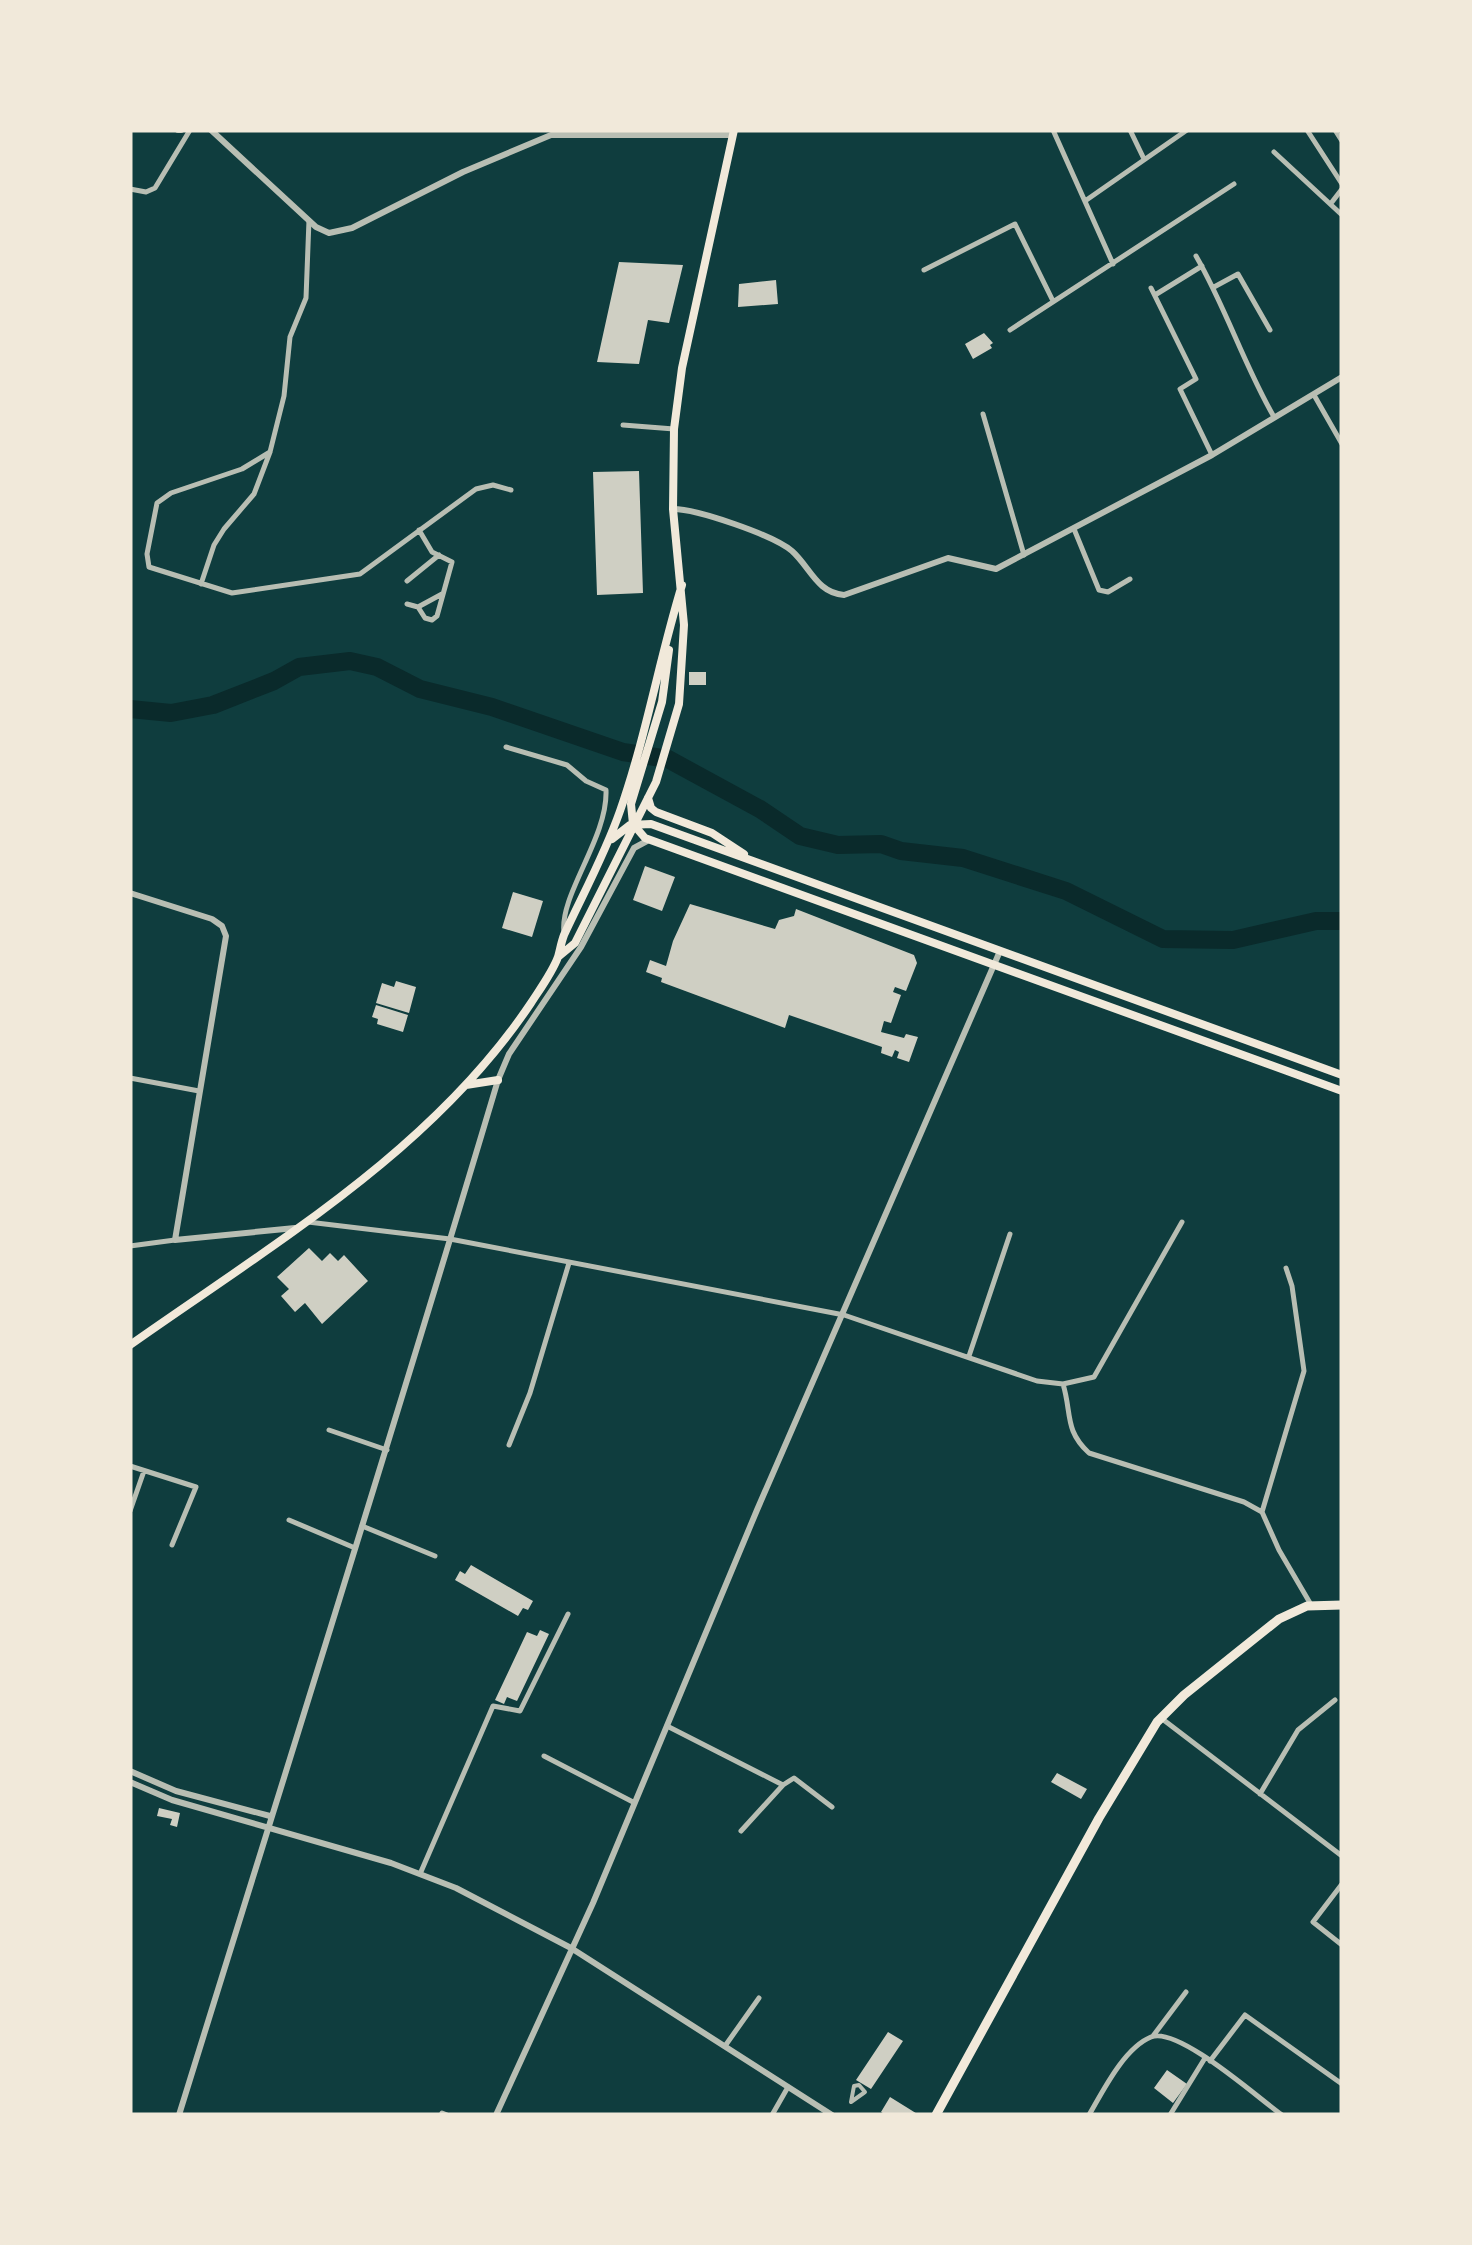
<svg xmlns="http://www.w3.org/2000/svg" width="1472" height="2245" font-family="Inter,sans-serif">
<style>
.lines{fill:none;stroke-linecap:round;stroke-linejoin:round}
.river{stroke:#0a2a2b;stroke-width:18}
.building{fill:#cfcfc3}
.pedestrian{stroke:#b8beb3;stroke-width:4}
.minor{stroke:#b8beb3;stroke-width:5}
.tertiary{stroke:#b8beb3;stroke-width:6}
.primary{stroke:#f1e9da;stroke-width:8}
.trunk{stroke:#f1e9da;stroke-width:9}
</style>
<rect width="100%" height="100%" fill="#0f3d3e"/>
<g class="lines">
<path class="river" d="M130 709 171 713 213 705 274 681 299 667 350 661 377 667 420 689 492 707 623 752 668 759 760 809 800 836 838 845 881 844 901 851 963 858 1066 891 1163 939 1233 940 1316 921H1342"/>
</g>
<path class="building" d="M619 262 683 265 669 323 648 320 639 364 597 362Z
M776 280 778 304 738 307 739 284Z
M984 333 993 343 990 345 992 348 973 359 965 344Z
M639 471 643 593 597 595 593 472Z
M689 672H706V685H689Z
M645 866 675 877 662 911 633 900Z
M513 892 543 901 532 937 502 928Z
M690 904 775 929 779 920 794 916 796 909 914 955 917 963 906 991 895 987 893 992 901 995 891 1023 884 1021 881 1032 904 1038 906 1034 918 1037 909 1062 897 1058 899 1052 895 1050 892 1057 881 1053 882 1047 789 1015 785 1028 661 982 662 978 646 972 650 960 666 966 673 941Z
M396 981 416 987 409 1013 376 1003 382 983 394 987Z
M376 1005 408 1015 403 1032 377 1024 378 1019 372 1017Z
M309 1248 322 1261 330 1253 338 1261 344 1255 368 1281 322 1324 305 1303 295 1312 281 1296 289 1289 277 1277Z
M471 1565 533 1601 528 1610 523 1608 518 1616 455 1580 460 1571 465 1574Z
M540 1630 549 1634 517 1701 507 1697 504 1704 495 1700 527 1632 537 1636Z
M1057 1773 1087 1789 1081 1799 1051 1782Z
M159 1808 180 1813 177 1827 170 1825 172 1819 157 1816Z
M888 2032 903 2041 871 2089 856 2080Z
M1167 2070 1187 2084 1173 2103 1154 2088Z
M890 2097 919 2115H886L881 2112Z"/>
<g class="lines">
<path class="pedestrian" d="M859 2085 865 2092 851 2102 854 2086Z"/>
<path class="minor" d="M1053 130 1113 264
M1130 130 1144 159
M1307 130 1342 184
M1335 130 1342 141
M1274 152 1342 215
M130 189 146 192 155 188 190 130
M1085 201 1187 130
M1332 202 1342 189
M1196 256C1226 308 1244 365 1274 417
M924 270 1015 224 1053 301
M1214 287 1238 274 1270 330
M1151 288 1196 379 1180 389 1212 455
M1155 295 1202 266
M1010 330 1234 184
M1314 395 1342 444
M983 414 1024 555
M623 425 674 429
M270 452 242 469 171 493 157 503 147 554 149 567 232 593 360 574 476 489 493 485 511 490
M1074 529 1099 590 1108 592 1130 579
M407 581 439 555
M201 584 214 545 224 529 254 494 270 452 284 396 290 337 306 298 309 220
M407 604 418 607 442 594
M418 607 425 618 432 620 437 616 452 562 432 552 419 530
M506 747 567 765 586 781 606 790C608 838 559 895 564 933
M130 1078 199 1091
M308 1222 450 1239 844 1315 1037 1381 1063 1384 1094 1377 1182 1222
M130 1246 175 1240
M969 1356 1010 1234
M1063 1384C1072 1413 1064 1430 1089 1453L1244 1502 1262 1512 1279 1550 1310 1603
M329 1430 387 1450
M509 1445 530 1393 569 1263
M130 1466 196 1487 172 1545
M130 1511 144 1471
M1262 1512 1304 1371 1292 1286 1286 1268
M289 1520 355 1548
M362 1526 435 1556
M1161 1718 1342 1856
M667 1726 783 1785 741 1831
M544 1756 633 1802
M783 1785 794 1778 832 1807
M1260 1794 1298 1730 1335 1700
M420 1874 493 1706 520 1711 568 1614
M1342 1884 1313 1922 1342 1945
M1153 2036 1186 1992
M725 2046 759 1998
M1210 2061 1245 2015 1342 2084
M442 2113 447 2115
M772 2115 788 2087
M1089 2115C1103 2091 1124 2048 1151 2037 1178 2026 1258 2098 1282 2115
M1170 2115 1205 2058"/>
<path class="tertiary" d="M178 130H181
M211 130 316 227 329 233 352 228 463 172 551 135H733
M673 509C697 509 773 535 792 551 810 567 817 593 844 595L948 558 996 569 1212 455 1342 377
M130 893 212 919 222 926 226 936 175 1240 295 1228
M130 1771 176 1791 270 1816
M130 1782 172 1800 391 1863 456 1888 571 1948 832 2115
M179 2115C286 1770 395 1426 498 1080L509 1054 581 947 634 848 647 841
M496 2115 593 1903 757 1510 1000 951"/>
<path class="primary" d="M669 650 662 702 631 804 633 824 645 838 1342 1091
M648 798 651 808 656 812 712 833 744 854
M612 839 630 825 651 824 1342 1075
M558 957 575 943 656 782 679 704 684 625 673 509 674 429 682 368 734 130
M466 1085 498 1080
M130 1345C273 1244 432 1151 531 1003 540 989 552 973 558 957 560 950 561 943 564 935 583 894 605 854 620 811 646 737 659 660 682 585"/>
<path class="trunk" d="M936 2115 1099 1818 1157 1722 1184 1695 1279 1619 1307 1606 1342 1605"/>
</g>
<rect width="1472" height="2245" fill="none" stroke="#f1e9da" stroke-width="265"/>
</svg>
